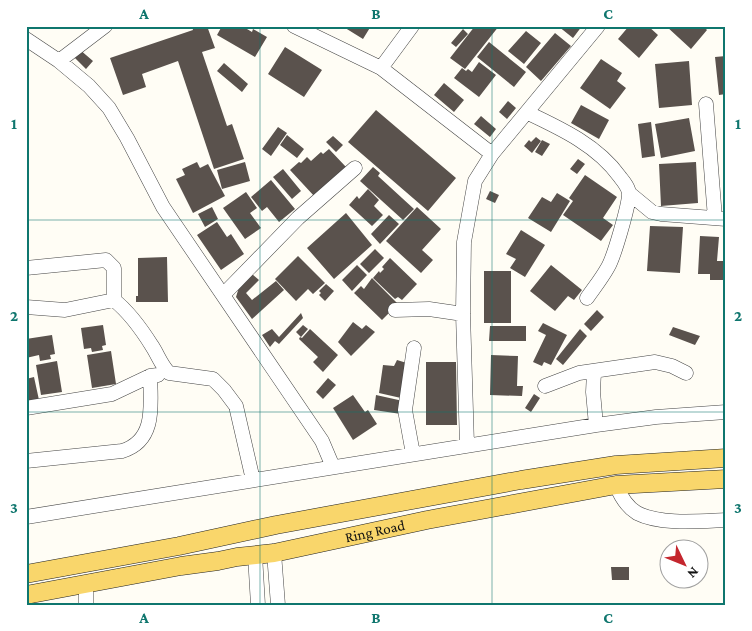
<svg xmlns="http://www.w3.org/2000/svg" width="752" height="631" font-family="'Crimson Pro',serif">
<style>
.building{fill:#5a524d}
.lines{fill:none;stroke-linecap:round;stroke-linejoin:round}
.minor-casing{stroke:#444;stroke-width:15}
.major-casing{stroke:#222;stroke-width:19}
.minor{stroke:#fff;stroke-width:14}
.major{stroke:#f9d66b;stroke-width:18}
.grid{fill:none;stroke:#0f766e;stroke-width:1;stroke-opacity:0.55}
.labels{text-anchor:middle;stroke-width:5;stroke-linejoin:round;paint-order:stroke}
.street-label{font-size:15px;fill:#111;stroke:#fff}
.neatline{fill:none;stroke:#0f766e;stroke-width:2}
.grid-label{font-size:16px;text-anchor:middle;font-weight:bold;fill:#0f766e}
</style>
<rect width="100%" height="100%" fill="#fffdf5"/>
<path class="building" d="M192 26H207L215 48 202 52 227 126 232 124 244 159 214 169 178 61 142 74 146 87 123 95 110 58 193 30Z
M222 26H242L252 32 253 29 267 37 255 57 217 35Z
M342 26H371L363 39Z
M475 26H499L465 69 450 58Z
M558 26H582L573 38Z
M629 26H648L658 35 639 58 618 39Z
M666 26H703L707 30 691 49Z
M463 29 468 34 456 47 451 43Z
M526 31 541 43 524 64 508 51Z
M555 33 571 46 541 81 526 67Z
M489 42 526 72 514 87 477 57Z
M285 47 322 70 304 97 268 74Z
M79 49 93 61 86 69 73 56Z
M726 56V94L719 95 715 57Z
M601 59 622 73 617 81 626 88 610 109 580 88Z
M689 61 692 105 659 108 655 64Z
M479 62 496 75 479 97 454 78 462 68 466 71 468 69 472 72Z
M224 63 248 84 242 92 217 71Z
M444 83 464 100 454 112 434 95Z
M508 101 516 108 507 119 499 112Z
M581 105 609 120 599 139 571 123Z
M376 110 456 178 428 211 348 142Z
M481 116 496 129 490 137 474 124Z
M689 118 695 151 661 158 655 124Z
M651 122 655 156 642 158 638 124Z
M278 127 287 133 271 156 262 149Z
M287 135 304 149 297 158 280 145Z
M333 136 343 145 336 152 326 142Z
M536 137 541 141 532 153 524 146 529 140 531 142Z
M542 140 550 144 542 156 535 152Z
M329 149 346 167 315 197 290 170 299 162 301 163 307 157 311 161 321 152 323 154Z
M578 159 585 164 577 174 570 169Z
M197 162 200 168 208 164 225 196 193 213 176 179 185 175 182 169Z
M245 162 250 181 222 189 217 170Z
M696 162 698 203 661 206 659 164Z
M373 167 380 173 378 176 414 209 403 220 360 181Z
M283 169 301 191 292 199 273 177Z
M585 175 617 197 603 218 613 225 601 241 563 215 573 201 569 198Z
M271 180 295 209 279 222 267 207 262 211 251 197Z
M368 189 379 200 374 206 383 215 372 226 349 205 357 196 359 199Z
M490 191 499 195 495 203 486 199Z
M246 192 257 208 250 213 261 228 245 239 223 208Z
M557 193 570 201 551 232 528 218 542 197 551 202Z
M212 207 218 219 205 227 198 214Z
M417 207 441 229 422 250 433 260 421 273 386 241Z
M346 213 372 245 334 279 307 248Z
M389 215 399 224 380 244 371 234Z
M217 222 227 237 231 234 244 254 221 270 197 235Z
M650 226 683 227 680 273 647 271Z
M521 230 545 245 525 277 510 268 516 259 506 254Z
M700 236 719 237 717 261H726V280H710V274H698Z
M375 249 384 258 369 273 360 264Z
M298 256 325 283 313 294 308 289 296 301 275 279Z
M167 257 168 302H136V296H138V258Z
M390 258 417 284 402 300 398 297 395 299 373 278 379 271 380 273 384 269 382 267Z
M357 265 367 275 352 291 342 280Z
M551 265 582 290 574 300 568 296 555 311 530 291Z
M484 271H511V323H484Z
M252 274 259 280 246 293 252 300 276 281 284 290 252 319 236 297 240 284Z
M372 278 398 304 382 320 354 293 361 286 364 289Z
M326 284 334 291 325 301 319 295 321 293 319 291Z
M597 310 604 317 591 331 584 324Z
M301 313 303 318 279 344 275 341 270 347 262 335 272 329 279 337Z
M353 322 362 329 366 325 375 332 351 356 338 342Z
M543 323 567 335 551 365 544 362 542 366 533 362 546 335 538 331Z
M103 325 106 345 102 346 103 350 92 352 91 348 84 349 81 328Z
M303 325 308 329 301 337 296 332Z
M490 326H526V341H489Z
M673 327 700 336 695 345 669 335Z
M310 329 338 355 323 372 313 362 318 357 299 339 300 337 302 338Z
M580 329 587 336 563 365 556 359Z
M52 335 55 354 50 355 51 359 40 361 39 355 26 358V339Z
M111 351 116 384 92 388 87 355Z
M491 355 518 356 517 386H523L522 396 490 395Z
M397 360 410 364 401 398 379 393 383 365 394 366Z
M57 361 62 392 41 395 36 365Z
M426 362H456L457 425H426Z
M34 377 39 400 26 403V379Z
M328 378 336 385 323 399 316 392Z
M534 394 540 398 531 412 525 408Z
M353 395 365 412 368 410 377 424 353 440 333 408Z
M376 395 403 401 401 414 374 410Z
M611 567H629V580H612Z"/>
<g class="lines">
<g class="minor-casing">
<path id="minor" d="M294 26 381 68 492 154
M26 39 59 61 89 86 109 108 127 138 163 207 322 441 333 467
M59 61 105 26
M381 68 412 26
M706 104 715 218
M528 113C562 129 598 146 620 177 624 182 629 188 629 194 629 205 614 257 608 267 602 278 594 288 587 298
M629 193 652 212 661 214 726 219
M26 268 106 260 114 268V300
M223 295 298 218 355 168
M26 307 65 310 114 300C129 312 142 330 152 346 158 355 161 365 169 373L213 379 224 390 236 406 253 480
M395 310 429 309 463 314
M594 372 593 392 596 425
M545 386 579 373 655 362 672 366 686 373
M26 408 112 394 150 376 158 375
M467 445 463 314 464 242 475 181 492 154 598 26
M413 454 405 410 414 348
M26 461 122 451C156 441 151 405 150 376
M616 485C620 495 627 507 637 513 660 525 701 521 726 520
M26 517 596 425 656 417 726 412
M274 553 278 605
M255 555 258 605
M86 584V605"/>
</g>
<g class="major-casing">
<g id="major">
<path d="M26 574 179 546 276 525 521 480 616 465 726 458"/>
<path id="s1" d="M26 595 181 566 218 561 237 557 274 553 427 520 616 485 726 479"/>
</g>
</g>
<use href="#minor" class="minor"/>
<use href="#major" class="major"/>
</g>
<path class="grid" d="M260 26V605M492 26V605M26 220H726M26 412H726"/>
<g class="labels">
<g class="street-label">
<text dy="5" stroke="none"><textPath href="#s1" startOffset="355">Ring Road</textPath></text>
</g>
</g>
<rect width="752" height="631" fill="none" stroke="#ffffff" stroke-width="55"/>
<g transform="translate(684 564) rotate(133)"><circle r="24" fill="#ffffff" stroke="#a0a0a0"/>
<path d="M0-4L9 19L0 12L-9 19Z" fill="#c4262e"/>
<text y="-8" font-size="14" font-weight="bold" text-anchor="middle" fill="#111111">N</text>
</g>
<rect x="28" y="28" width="696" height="576" class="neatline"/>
<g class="grid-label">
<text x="144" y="19">A</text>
<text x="376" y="19">B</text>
<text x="608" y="19">C</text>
<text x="14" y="129">1</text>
<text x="738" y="129">1</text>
<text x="14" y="321">2</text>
<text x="738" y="321">2</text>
<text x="14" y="513">3</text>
<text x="738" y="513">3</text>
<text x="144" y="623">A</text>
<text x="376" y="623">B</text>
<text x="608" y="623">C</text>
</g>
</svg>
